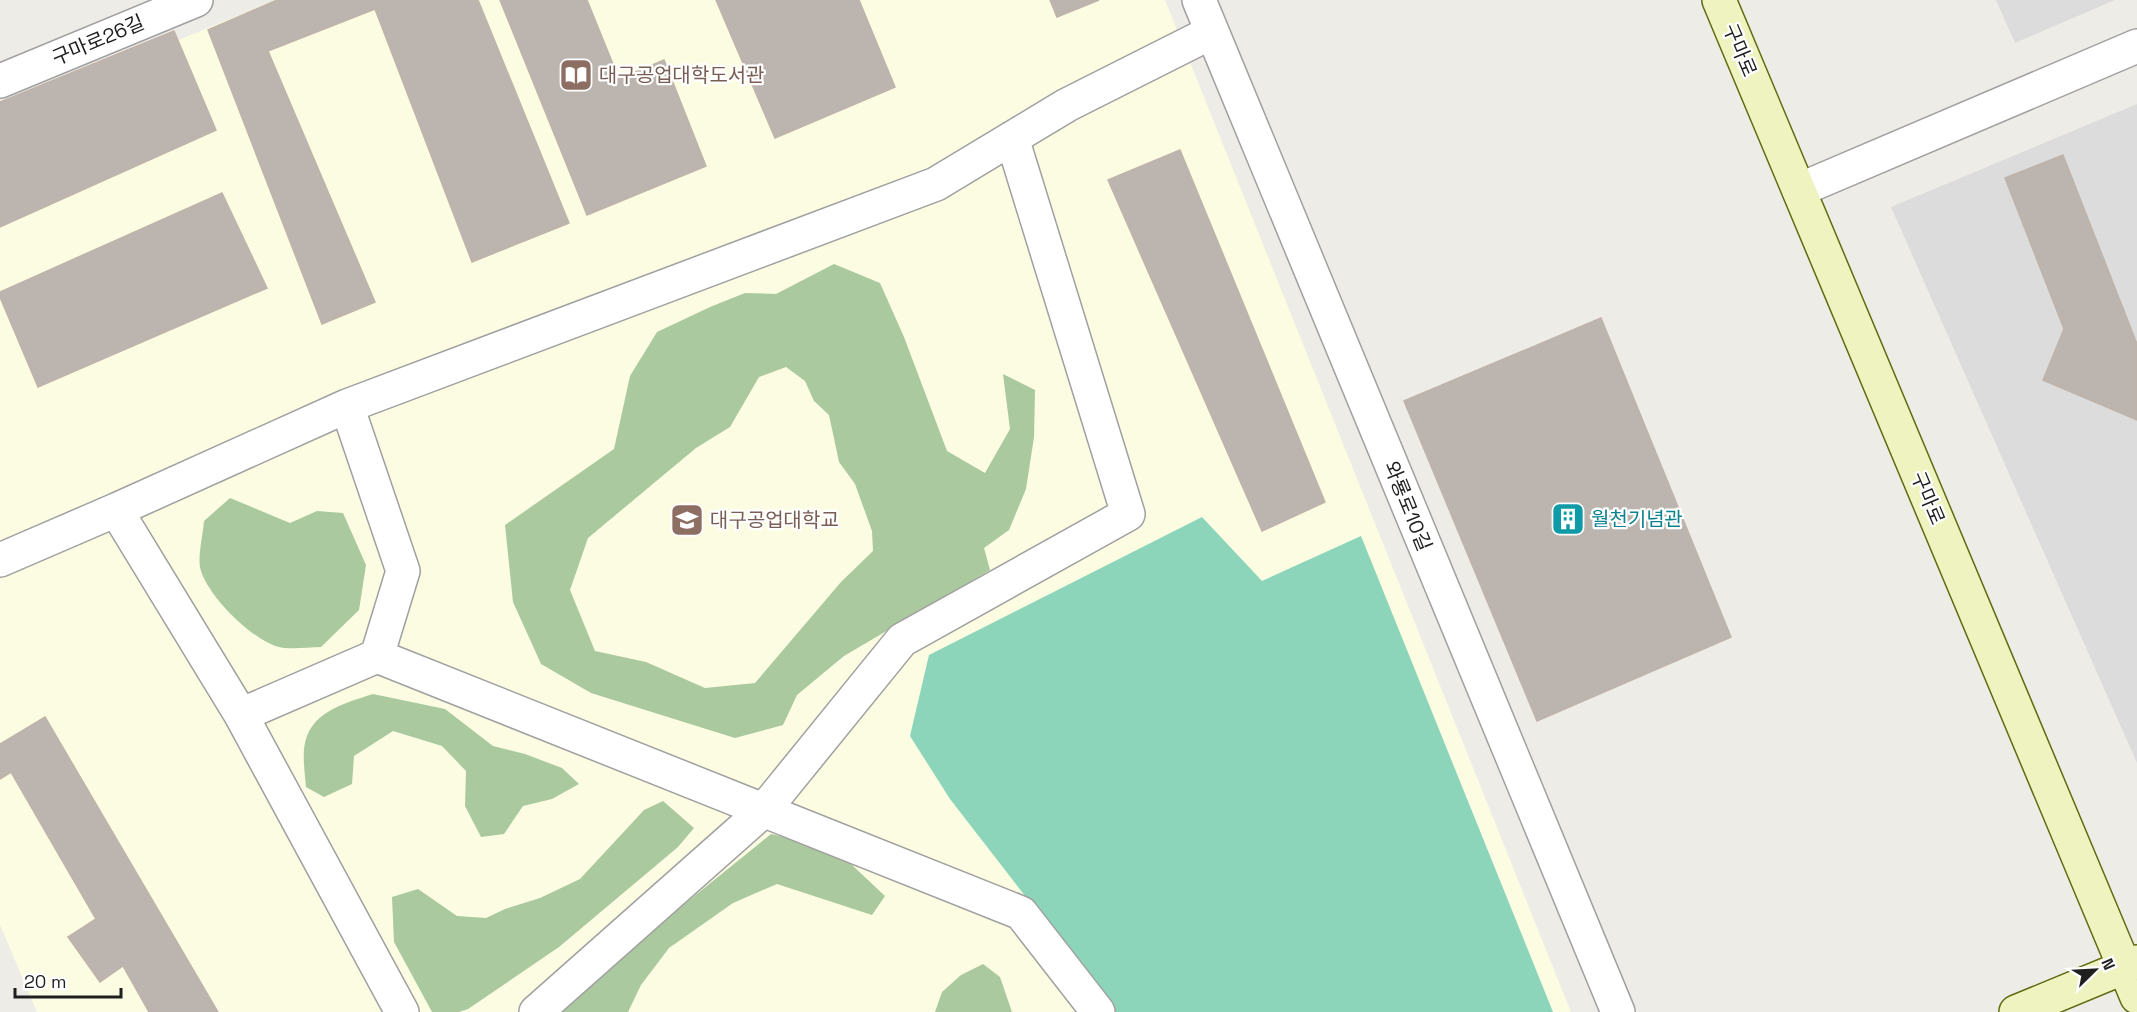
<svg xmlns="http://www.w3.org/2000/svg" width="2137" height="1012" font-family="'Space Grotesk','Noto Sans KR',sans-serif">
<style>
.residential{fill:#dddcdc}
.education{fill:#fbfce2}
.forest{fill:#abc99f;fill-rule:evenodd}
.pitch{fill:#8cd5ba}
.building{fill:#bcb5af;stroke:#bfb3aa;stroke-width:1.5}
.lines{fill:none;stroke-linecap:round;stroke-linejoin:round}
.street-casing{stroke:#a0a0a0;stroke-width:36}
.secondary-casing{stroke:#606b11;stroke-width:36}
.street{stroke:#fff;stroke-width:33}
.secondary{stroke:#eff3c0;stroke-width:33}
.labels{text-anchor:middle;stroke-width:4.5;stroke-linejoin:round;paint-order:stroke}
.street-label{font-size:20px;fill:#1f1f1f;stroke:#fff}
.education-label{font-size:20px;fill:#785e54;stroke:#fff;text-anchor:start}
.culture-label{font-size:20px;fill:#0d838f;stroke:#fff;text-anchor:start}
</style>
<rect width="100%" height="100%" fill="#eeece6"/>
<path class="residential" d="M1996 0H2115L2015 43Z
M2137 104V763L1891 207Z"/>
<path class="education" d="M275 0H1165L1571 1012H37L0 925V114Z"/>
<path class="forest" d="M834 264 880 283 904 337 947 451 985 473 1010 429 1003 374 1035 390 1034 437 1026 489 1009 530 984 548 990 570 844 656 797 695 783 725 735 738 591 693 541 664 513 602 505 525 614 449 630 376 657 332 710 307 745 293 776 294ZM786 367 805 381 814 401 829 415 839 462 855 484 872 531 873 551 841 582 755 683 705 688 646 662 595 651 570 590 588 538 696 448 730 427 759 377Z
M230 498 290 523 317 511 343 513 366 565 359 610 321 647C308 647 291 650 279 647 253 641 205 594 200 567 198 555 203 534 204 521Z
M373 694 445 709 493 746 525 754 562 768 579 784 552 799 523 806 504 834 481 837 465 806 466 771 442 746 393 731 354 756 352 784 324 797 306 787C305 775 303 761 304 749 308 712 343 704 373 694Z
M663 801 694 828 678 847 559 947 468 1009 459 1012H432L394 942 392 897 418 889 457 916 486 918 505 909 540 898 580 879 644 810Z
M771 834 835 849 885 896 872 915 777 884 733 903 669 948 641 985 628 1012H560L594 977Z
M983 964 1000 977 1012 1012H935L942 992 961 975Z"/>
<path class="pitch" d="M1202 517 1262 581 1361 536 1553 1012H1115L950 799 910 736 929 655Z"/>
<path class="building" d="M277 0H478L569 223 472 262 375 9 268 51 375 302 322 324 208 30Z
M500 0H587L619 79 664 60 706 166 587 215Z
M716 0H859L895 87 775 138Z
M1050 0H1099L1057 17Z
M174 31 216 130 0 227V102Z
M1180 150 1325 502 1262 531 1108 180Z
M2063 155 2137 344V420L2043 380 2064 329 2005 178Z
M222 193 267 288 38 387 0 297V292Z
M1601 318 1731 637 1537 721 1404 401Z
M45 717 218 1012H149L123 966 100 982 68 937 96 919 11 772 0 779V744Z"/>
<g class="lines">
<g class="street-casing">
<path id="street" d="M1199 0 1618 1012
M0 81 196 0
M1799 190 2137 46
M347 406 116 510 241 715 402 1012
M0 560 116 510
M241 715 377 656
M536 1012 764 810 902 640 1128 514 1012 138
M1098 1012 1021 913 377 656 403 571 347 406 936 184 1067 105 1212 32"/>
</g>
<g class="secondary-casing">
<path id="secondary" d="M1719 0 2137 997
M2016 1012 2137 962"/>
</g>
<use href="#street" class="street"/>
<use href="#secondary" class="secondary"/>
</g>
<defs>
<g id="library-square" transform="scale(1.725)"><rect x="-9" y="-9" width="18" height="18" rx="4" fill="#8d6e63" stroke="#fff"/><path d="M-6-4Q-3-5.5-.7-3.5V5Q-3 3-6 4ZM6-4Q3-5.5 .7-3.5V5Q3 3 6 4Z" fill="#fff"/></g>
<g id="building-square" transform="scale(1.725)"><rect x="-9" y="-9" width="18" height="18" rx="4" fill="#0f9aa8" stroke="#fff"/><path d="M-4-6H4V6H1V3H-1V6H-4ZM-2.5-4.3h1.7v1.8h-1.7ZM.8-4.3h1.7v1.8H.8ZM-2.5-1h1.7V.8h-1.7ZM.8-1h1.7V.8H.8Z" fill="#fff"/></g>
<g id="university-square" transform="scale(1.725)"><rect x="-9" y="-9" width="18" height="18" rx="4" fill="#8d6e63" stroke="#fff"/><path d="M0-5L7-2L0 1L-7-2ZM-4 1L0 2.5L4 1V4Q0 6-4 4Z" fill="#fff"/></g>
</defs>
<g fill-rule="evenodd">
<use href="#library-square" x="576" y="75"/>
<use href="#building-square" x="1568" y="519"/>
<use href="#university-square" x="687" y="520"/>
</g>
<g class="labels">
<g class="street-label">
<text transform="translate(98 40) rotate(-23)" y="7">구마로26길</text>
<text transform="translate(1740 50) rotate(67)" y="7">구마로</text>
<text transform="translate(1928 498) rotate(67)" y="7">구마로</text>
<text transform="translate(1408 506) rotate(68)" y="7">와룡로10길</text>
</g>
<g class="education-label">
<text x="599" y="82">대구공업대학도서관</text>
<text x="710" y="527">대구공업대학교</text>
</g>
<g class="culture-label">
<text x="1591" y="526">월천기념관</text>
</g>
</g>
<g transform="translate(2095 970) rotate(66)" stroke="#ffffff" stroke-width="4.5" paint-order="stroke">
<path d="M0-4.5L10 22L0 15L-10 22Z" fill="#1f1f1f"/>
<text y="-9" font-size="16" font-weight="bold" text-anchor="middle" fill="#1f1f1f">N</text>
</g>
<path d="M15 988v9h106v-9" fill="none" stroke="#1f1f1f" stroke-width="3"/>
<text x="24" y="988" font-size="18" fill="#1f1f1f" stroke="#ffffff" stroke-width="4.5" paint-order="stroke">20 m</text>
</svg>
